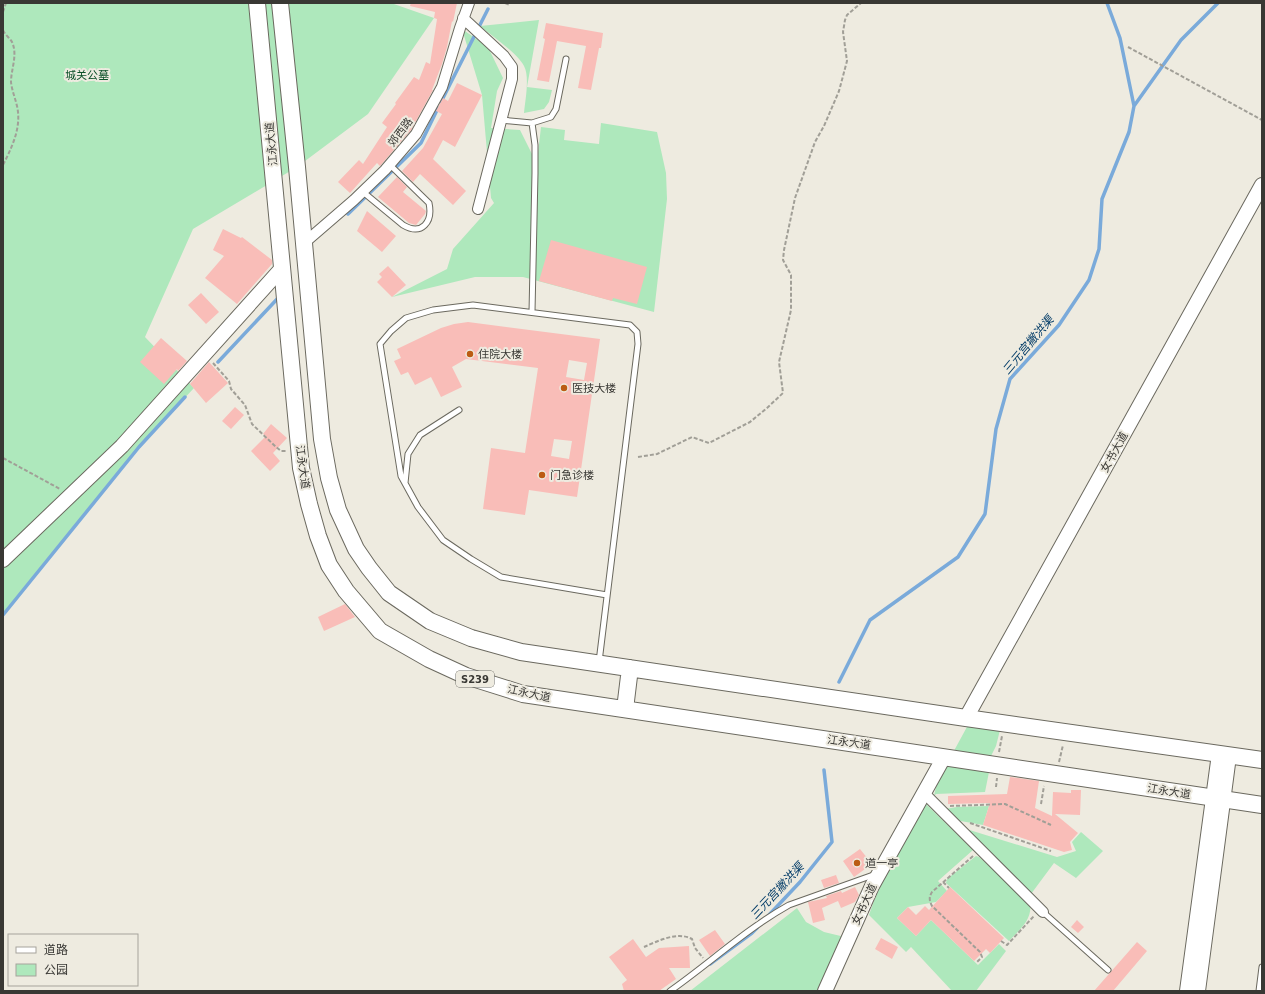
<svg xmlns="http://www.w3.org/2000/svg" width="1265" height="994" font-family="'DejaVu Sans','Noto Sans SC',sans-serif">
<style>
.green{fill:#aee8bc}
.lines{fill:none;stroke-linecap:round;stroke-linejoin:round}
.stream{stroke:#7aaada;stroke-width:3.5}
.building{fill:#f9bdb8;fill-rule:evenodd}
.lane-casing{stroke:#6b695f;stroke-width:7}
.street-casing{stroke:#6b695f;stroke-width:12}
.secondary-casing{stroke:#6b695f;stroke-width:16}
.primary-casing{stroke:#6b695f;stroke-width:18}
.path{stroke:#a19f97;stroke-width:2;stroke-dasharray:4 2;stroke-linecap:butt}
.lane{stroke:#fff;stroke-width:5}
.street{stroke:#fff;stroke-width:10}
.secondary{stroke:#fff;stroke-width:14}
.primary{stroke:#fff;stroke-width:16}
.poi-dot{fill:#bb5c13;stroke:#eeebe0;stroke-width:1.5}
.labels{text-anchor:middle;stroke-width:4;stroke-linejoin:round;paint-order:stroke}
.shield{fill:#eeebe0;stroke:#6f6e68;stroke-width:1}
.shield-label{font-size:10px;font-weight:bold;fill:#393834}
.park-label{font-size:11px;fill:#0c5028;stroke:#eeebe0}
.street-label{font-size:11px;fill:#393834;stroke:#eeebe0}
.poi-label{font-size:11px;fill:#393834;stroke:#eeebe0;text-anchor:start}
.water-label{font-size:12px;font-style:italic;fill:#033c68;stroke:#eeebe0}
</style>
<rect width="100%" height="100%" fill="#eeebe0"/>
<path class="green" d="M3 3H391L434 18 368 114 297 167 193 229 145 337 194 388 139 447 3 615Z
M539 20 527 87 552 90 549 102 544 109 524 113C525 101 530 77 524 66 517 53 492 36 480 26Z
M462 29 488 47 503 78 497 91 491 128 520 130 535 160 538 153 541 127 565 130 564 140 599 144 601 123 657 132 666 173 667 199 654 312 523 277H475L392 297 447 269 453 249 494 203 491 198 482 95Z
M968 725 1000 730 996 746 991 756 990 767 985 792 936 794 934 796 937 782Z
M925 803 973 850 938 881 947 891 936 902 908 907 897 918 916 936 931 920 978 965 999 944 1006 951 976 991H952L911 947 906 952 869 915C882 875 904 839 925 803Z
M989 806 983 825 955 820 945 809 957 807Z
M963 828 1057 857 1076 851 1072 842 1081 832 1103 851 1076 878 1054 863 1031 894Z
M976 856 979 857 1030 902C1033 920 1020 929 1009 941L946 883 947 879Z
M797 908 806 922 824 932 849 938 825 991H690Z"/>
<g class="lines">
<path class="stream" d="M1107 3 1120 38 1134 106
M441 102 488 9
M348 214 421 143 438 108
M218 362 280 296
M3 615 139 447 185 397
M839 682 870 620 958 557 985 514 996 429 1010 379 1059 325 1089 280 1099 249 1102 199 1129 132 1134 106 1181 40 1218 3
M768 916 800 882 832 842 824 770
M710 964 752 933 757 928"/>
</g>
<path class="building" d="M411 3H457L453 22 452 21 447 47 442 64 432 90H433L411 130 380 166 377 163 350 193 338 182 359 160 363 164 387 127 382 123 396 104 395 103 414 77 419 80 426 62 430 64 437 19 434 18 435 12 410 6Z
M546 23 603 33 601 48H599L591 90 578 88 586 46 557 41 549 82 537 80 545 39 543 38Z
M457 83 482 95 455 147 443 140 433 159 466 191 453 205 420 174 413 182 402 171 423 148 442 114 436 111 443 98 448 101Z
M397 177 407 187 403 192 426 211 425 214 416 225 409 223 378 197Z
M367 211 396 236 382 252 357 231Z
M223 229 241 238 242 237 272 260V264L237 304 205 278 224 256 213 250Z
M551 240 647 267 637 304 613 298 612 301 539 281Z
M388 266 406 285 392 297 377 282 382 277 379 274Z
M201 293 219 312 206 324 188 305Z
M468 322 600 339 577 497 529 490 525 515 483 509 491 448 525 453 538 368 466 359 452 367 462 387 441 397 431 377 415 385 408 372 401 375 394 361 401 358 397 349 441 328 454 324ZM569 360 587 363 584 380 566 377ZM554 439 572 441 569 459 551 456Z
M161 338 187 361 178 371 177 369 164 384 140 362Z
M209 362 228 383 206 403 190 384Z
M235 407 244 415 231 429 222 421Z
M271 424 287 438 273 453 280 461 270 471 251 451 266 436 263 434Z
M345 604 355 617 324 631 318 617Z
M1010 777 1039 781 1035 808 1052 816 1053 792 1071 793V790H1081L1080 815 1055 814 1078 833 1070 842 1072 850 1064 852 983 825 990 803 948 804V796L1007 794Z
M860 849 872 864 854 877 843 861Z
M836 875 839 883 824 888 821 880Z
M855 887 859 895 855 902 841 908 838 901 822 908 825 920 813 923 808 902 827 898 826 896 841 891 842 893Z
M950 887 1004 938 990 953 986 949 974 961 931 920 916 936 897 918 908 907 916 915 925 906 929 910Z
M1077 920 1084 927 1078 933 1071 927Z
M715 930 725 944 710 956 699 940Z
M881 938 898 947 892 959 875 949Z
M633 939 646 957 659 948 689 946 690 968H669L676 979 659 991H624L622 984 627 980 609 957Z
M1137 942 1147 951 1113 991H1094Z"/>
<g class="lines">
<g class="lane-casing">
<path id="lane" d="M501 120 532 123 551 117 556 109 566 59
M363 192 403 225C422 236 433 222 429 203L390 165
M532 312 535 173V145L532 123
M405 483 408 454 420 435 459 410
M599 662 638 344 637 332 630 325 473 305 433 310 406 318 391 331 380 344 401 476 418 507 443 540 471 559 501 577 607 595
M1043 912 1108 970
M670 991C710 963 746 929 789 905L876 874
M1259 991 1262 967"/>
</g>
<g class="street-casing">
<path id="street" d="M463 18 504 56 512 67V79L478 209
M303 244 354 200 385 170 416 134 442 87 460 28 469 3
M924 793 1043 912"/>
</g>
<g class="secondary-casing">
<path id="secondary" d="M3 560 122 446 282 268
M966 718 1262 185
M825 991 872 886 944 757
M1187 991 1219 754
M1198 991 1229 756"/>
</g>
<g class="primary-casing">
<path id="primary" d="M257 3 301 468 309 504 318 536 329 565 346 591 380 631 429 659 466 676 523 694 1262 805
M280 3 297 167 322 439 329 478 338 510 356 549 369 568 389 593 430 621 471 638 521 652 966 718 1262 760
M625 709 630 668"/>
</g>
<path class="path" d="M505 3 510 5
M3 12 6 3
M3 30C5 35 10 38 12 42 18 55 11 69 11 82 12 92 17 102 18 112 20 131 11 149 3 165
M1128 47 1262 120
M213 363 229 381 231 389 245 405 252 424 276 447 281 451H286
M638 457 657 454 692 437 709 443 750 422 767 408 783 393 779 362 791 310V275L783 260 784 250 795 198 815 142 824 126 839 91 847 61 843 32 845 20 847 15 861 3
M3 458 60 489
M999 752 1002 736
M1059 762 1063 745
M996 787 997 778
M1041 804 1044 786
M950 806 1005 804 1051 825
M970 823 1051 851
M973 856 932 892C929 897 929 900 932 906L980 952 982 957 976 963
M943 882 949 888
M1001 941 1007 945 1034 916
M644 947C658 941 677 931 692 939L695 948 703 958"/>
<use href="#lane" class="lane"/>
<use href="#street" class="street"/>
<use href="#secondary" class="secondary"/>
<use href="#primary" class="primary"/>
</g>
<g class="poi-dot">
<circle cx="470" cy="354" r="4"/>
<circle cx="564" cy="388" r="4"/>
<circle cx="542" cy="475" r="4"/>
<circle cx="857" cy="863" r="4"/>
</g>
<g class="labels">
<rect class="shield" x="456" y="671" width="38" height="16" rx="3"/>
<g class="shield-label">
<text x="475" y="683">S239</text>
</g>
<g class="park-label">
<text x="87" y="79">城关公墓</text>
</g>
<g class="street-label">
<text transform="translate(400 132) rotate(-53)" y="4">郊西路</text>
<text transform="translate(271 144) rotate(-95)" y="4">江永大道</text>
<text transform="translate(1114 452) rotate(-61)" y="4">女书大道</text>
<text transform="translate(303 467) rotate(82)" y="4">江永大道</text>
<text transform="translate(529 693) rotate(12)" y="4">江永大道</text>
<text transform="translate(849 742) rotate(8)" y="4">江永大道</text>
<text transform="translate(1169 791) rotate(9)" y="4">江永大道</text>
<text transform="translate(864 904) rotate(-65)" y="4">女书大道</text>
</g>
<g class="poi-label">
<text x="478" y="358">住院大楼</text>
<text x="572" y="392">医技大楼</text>
<text x="550" y="479">门急诊楼</text>
<text x="865" y="867">道一亭</text>
</g>
<g class="water-label">
<text transform="translate(1028 345) rotate(-50)" y="4">三元宫撇洪渠</text>
<text transform="translate(777 891) rotate(-47)" y="4">三元宫撇洪渠</text>
</g>
</g>
<rect width="1265" height="994" fill="none" stroke="#393834" stroke-width="8"/>
<rect x="8" y="934" width="130" height="52" fill="#eeebe0" stroke="#a6a39b"/>
<rect x="16" y="947" width="20" height="6" fill="#ffffff" stroke="#a6a39b"/>
<text x="44" y="954" font-size="12" fill="#393834">道路</text>
<rect x="16" y="964" width="20" height="12" fill="#aee8bc" stroke="#a6a39b"/>
<text x="44" y="974" font-size="12" fill="#393834">公园</text>
</svg>
